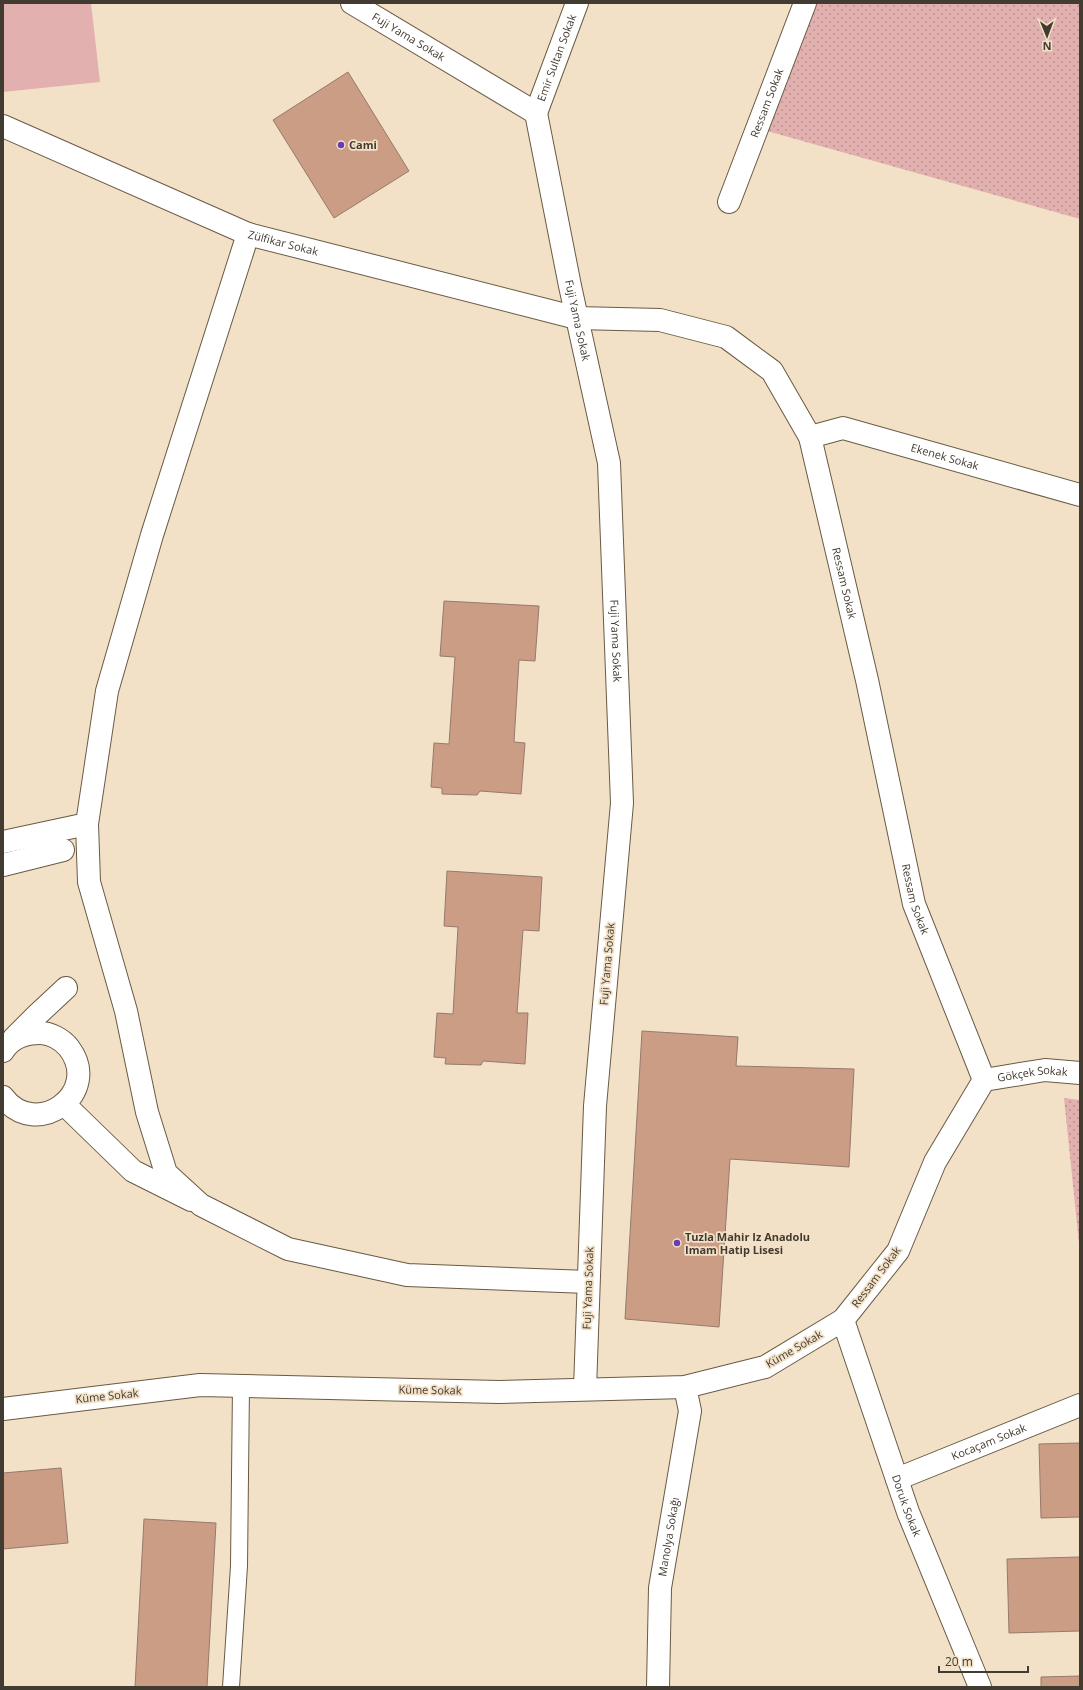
<svg xmlns="http://www.w3.org/2000/svg" width="1083" height="1690" font-family="'Open Sans',sans-serif">
<style>
.grass{fill:url(#grass-dots)}
.park{fill:#e1b0af}
.building{fill:#cc9d85;stroke:#957a6d}
.lines{fill:none;stroke-linecap:round;stroke-linejoin:round}
.service-casing{stroke:#695a44;stroke-width:18}
.pedestrian-casing{stroke:#695a44;stroke-width:24}
.minor-casing{stroke:#695a44;stroke-width:24}
.service{stroke:#fff;stroke-width:16}
.pedestrian{stroke:#fff;stroke-width:22}
.minor{stroke:#fff;stroke-width:22}
.poi-dot{fill:#683cb4;stroke:#f3e1c7;stroke-width:1.5}
.labels{text-anchor:middle;stroke-width:3.5;stroke-linejoin:round;paint-order:stroke}
.street-label{font-size:11px;fill:#423b31;stroke:#f3e1c7}
.poi-label{font-size:11px;font-weight:bold;fill:#423b31;stroke:#f3e1c7;text-anchor:start}
</style>
<defs>
<pattern id="grass-dots" width="8" height="8" patternUnits="userSpaceOnUse"><rect width="8" height="8" fill="#e1b0af"/><path d="M2 2h.1M6 6h.1" fill="none" stroke="#b8908f" stroke-width="1.8" stroke-linecap="round"/></pattern>
</defs>
<rect width="100%" height="100%" fill="#f3e1c7"/>
<path class="grass" d="M814 3H1080V219L767 131Z
M1064 1098 1080 1100V1253Z"/>
<path class="park" d="M3 3H91L100 82 3 92Z"/>
<path class="building" d="M348 72 409 171 334 218 273 120Z
M444 601 539 606 535 661 519 660 514 742 525 743 521 794 480 791 477 795 442 794V788L431 787 434 743 449 744 455 657 440 656Z
M447 871 542 877 539 931 523 930 517 1013H528L525 1064 483 1061 481 1065 445 1064 446 1058 434 1057 437 1013 453 1014 458 927 444 926Z
M642 1031 738 1037 736 1066 854 1069 849 1167 730 1159 719 1327 625 1319Z
M1080 1443V1517L1041 1518 1039 1444Z
M61 1468 68 1543 3 1549V1473Z
M144 1519 216 1523 207 1687H135Z
M1080 1557V1631L1009 1633 1007 1559Z
M1080 1676V1687H1041V1677Z"/>
<g class="lines">
<g class="service-casing">
<path id="service" d="M231 1687 239 1566 241 1386"/>
</g>
<g class="pedestrian-casing">
<path id="pedestrian" d="M3 865 63 850
M14 1038 37 1015 66 988
M3 1051C11 1038 25 1033 40 1033 50 1033 62 1039 69 1048 103 1093 36 1141 3 1097
M64 1104 133 1171 191 1200"/>
</g>
<g class="minor-casing">
<g id="minor">
<path id="s1" d="M352 3 536 113 570 286 609 463 622 803 595 1106 585 1389"/>
<path id="s2" d="M536 113 577 3"/>
<path id="s3" d="M3 126 248 234 577 318 660 320 726 337 772 371 810 437 867 680 914 904 984 1080 935 1162 898 1251 843 1320 765 1367 685 1387 499 1392 200 1385 3 1409"/>
<path id="s4" d="M729 202 805 3"/>
<path d="M248 234 152 535 107 691 87 824 89 882 126 1011 147 1112 166 1173 201 1205 288 1249 407 1275 588 1282"/>
<path id="s5" d="M810 437 843 428 1080 495"/>
<path d="M3 842 87 824"/>
<path id="s6" d="M984 1080 1045 1070 1080 1073"/>
<path id="s7" d="M843 1320 908 1512 980 1687"/>
<path id="s8" d="M897 1479 1080 1405"/>
<path id="s9" d="M658 1687 660 1588 690 1411 685 1387"/>
</g>
</g>
<use href="#service" class="service"/>
<use href="#pedestrian" class="pedestrian"/>
<use href="#minor" class="minor"/>
</g>
<g class="poi-dot">
<circle cx="341" cy="145" r="4"/>
<circle cx="677" cy="1243" r="4"/>
</g>
<g class="labels">
<g class="street-label">
<text dy="4" stroke="none"><textPath href="#s1" startOffset="66">Fuji Yama Sokak</textPath></text>
<text dy="4" stroke="none"><textPath href="#s2" startOffset="59">Emir Sultan Sokak</textPath></text>
<text dy="4" stroke="none"><textPath href="#s4" startOffset="106">Ressam Sokak</textPath></text>
<text dy="4" stroke="none"><textPath href="#s3" startOffset="304">Zülfikar Sokak</textPath></text>
<text dy="4" stroke="none"><textPath href="#s1" startOffset="426">Fuji Yama Sokak</textPath></text>
<text dy="4" stroke="none"><textPath href="#s5" startOffset="140">Ekenek Sokak</textPath></text>
<text dy="4" stroke="none"><textPath href="#s3" startOffset="1042">Ressam Sokak</textPath></text>
<text dy="4" stroke="none"><textPath href="#s1" startOffset="750">Fuji Yama Sokak</textPath></text>
<text dy="4" stroke="none"><textPath href="#s3" startOffset="1366">Ressam Sokak</textPath></text>
<text transform="translate(607 964) rotate(-85)" y="4">Fuji Yama Sokak</text>
<text dy="4" stroke="none"><textPath href="#s6" startOffset="49">Gökçek Sokak</textPath></text>
<text transform="translate(876 1277) rotate(-53)" y="4">Ressam Sokak</text>
<text transform="translate(588 1288) rotate(-88)" y="4">Fuji Yama Sokak</text>
<text transform="translate(794 1349) rotate(-30)" y="4">Küme Sokak</text>
<text transform="translate(430 1390) rotate(1)" y="4">Küme Sokak</text>
<text transform="translate(107 1396) rotate(-6)" y="4">Küme Sokak</text>
<text dy="4" stroke="none"><textPath href="#s8" startOffset="99">Kocaçam Sokak</textPath></text>
<text dy="4" stroke="none"><textPath href="#s7" startOffset="196">Doruk Sokak</textPath></text>
<text dy="4" stroke="none"><textPath href="#s9" startOffset="151">Manolya Sokağı</textPath></text>
</g>
<g class="poi-label">
<text x="349" y="149">Cami</text>
<text x="685" y="1241">Tuzla Mahir Iz Anadolu<tspan x="685" dy="13">Imam Hatip Lisesi</tspan></text>
</g>
</g>
<rect width="1083" height="1690" fill="none" stroke="#423b31" stroke-width="8"/>
<g transform="translate(1047 36) rotate(179)" stroke="#f3e1c7" stroke-width="3" paint-order="stroke">
<path d="M0-3L7 15L0 10L-7 15Z" fill="#423b31"/>
<text y="-6" font-size="11" font-weight="bold" text-anchor="middle" fill="#423b31">N</text>
</g>
<path d="M939 1666v6h89v-6" fill="none" stroke="#423b31" stroke-width="2"/>
<text x="945" y="1666" font-size="12" fill="#423b31" stroke="#f3e1c7" stroke-width="3" paint-order="stroke">20 m</text>
</svg>
